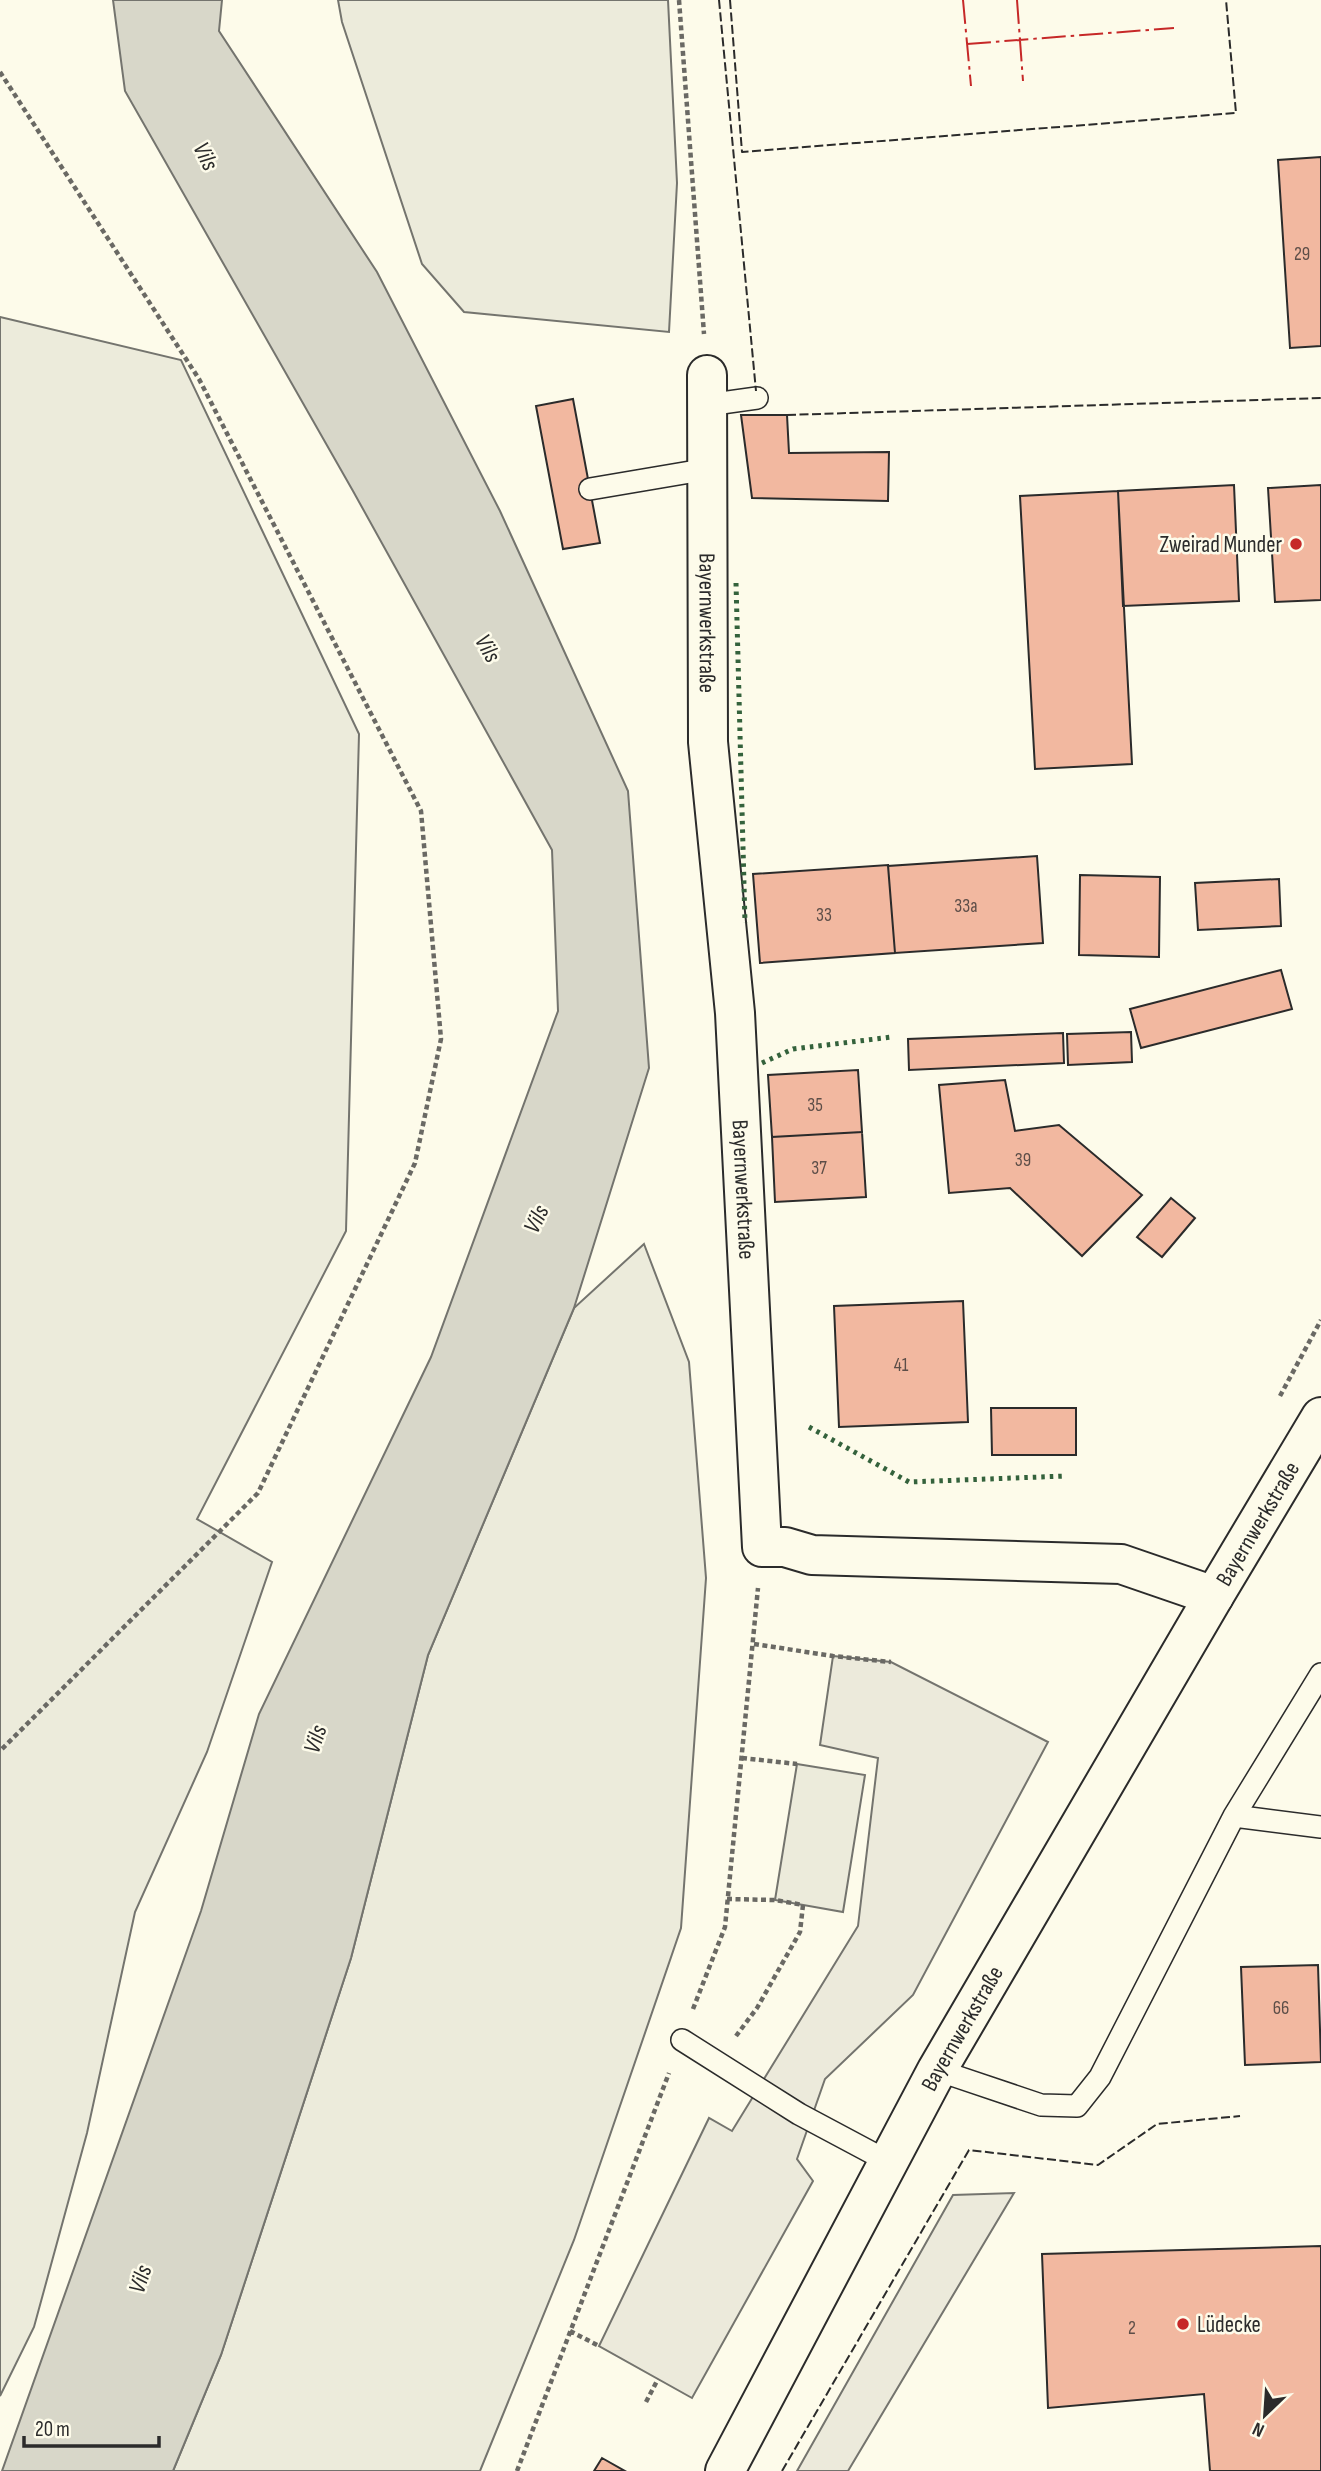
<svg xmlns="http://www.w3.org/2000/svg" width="1321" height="2471" font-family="'Sofia Sans Condensed',sans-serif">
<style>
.green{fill:#ecebdb;stroke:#74746e;stroke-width:2}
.parking{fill:#eceadb;stroke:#74746e;stroke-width:2}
.water{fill:#d8d7c9;stroke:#74746e;stroke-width:2}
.building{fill:#f2b8a0;stroke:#2b2b2b;stroke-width:2}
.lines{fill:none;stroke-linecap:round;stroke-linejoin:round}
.lane-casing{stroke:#2b2b2b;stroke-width:24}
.street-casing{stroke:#2b2b2b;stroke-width:42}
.secondary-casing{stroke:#2b2b2b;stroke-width:42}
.path{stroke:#6a6964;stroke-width:4.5;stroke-dasharray:5 3.5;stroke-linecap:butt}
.lane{stroke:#fdfbea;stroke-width:21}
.street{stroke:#fdfbea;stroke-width:38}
.secondary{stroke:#fdfbea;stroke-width:38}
.hedge{stroke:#34623c;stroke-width:5;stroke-dasharray:3.5 5;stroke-linecap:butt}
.fence{stroke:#2b2b2b;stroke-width:2;stroke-dasharray:9 3.5;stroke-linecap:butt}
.power{stroke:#c62828;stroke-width:2;stroke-dasharray:24 5 3.5 5;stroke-linecap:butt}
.poi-dot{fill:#c62828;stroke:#fdfbea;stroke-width:2.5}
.labels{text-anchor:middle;stroke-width:5;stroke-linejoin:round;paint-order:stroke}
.number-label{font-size:19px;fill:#5d4e48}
.poi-label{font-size:23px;fill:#2b2b2b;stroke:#fdfbea;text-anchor:end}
.street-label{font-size:23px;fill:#2b2b2b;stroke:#fdfbea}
.water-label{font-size:24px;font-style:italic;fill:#2b2b2b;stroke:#fdfbea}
</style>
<rect width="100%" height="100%" fill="#fdfbea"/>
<path class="green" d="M338 0H668L677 183 669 332 464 312 422 264 342 22Z
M0 317 181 360 359 734 346 1231 197 1519 272 1562 207 1752 135 1912 87 2133 34 2327 0 2396Z
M644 1244 689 1362 706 1578 681 1928 574 2240 480 2471H173L221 2355 351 1958 428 1655 574 1308Z
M797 1764 865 1775 843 1912 775 1900Z"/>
<path class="parking" d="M833 1656 891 1662 1048 1742 913 1995 825 2079 797 2159 813 2181 692 2398 599 2346 709 2118 732 2131 858 1926 878 1758 820 1745Z
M1014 2193 848 2471H797L953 2195Z"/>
<path class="water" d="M113 0H222L219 31 377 272 500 511 628 791 649 1068 574 1308 428 1655 351 1958 221 2355 173 2471H2L201 1911 259 1714 431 1357 558 1011 552 850 353 491 125 91Z"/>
<path class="building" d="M1321 157V346L1290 348 1278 160Z
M573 399 600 543 563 549 536 406Z
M741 415H787L789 453 889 452 888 501 752 498Z
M1234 485 1239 601 1123 606 1118 491Z
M1321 485V600L1275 602 1268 488Z
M1118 491 1132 764 1035 769 1020 496Z
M1037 856 1043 943 895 953 888 866Z
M888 865 895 953 760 963 753 874Z
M1080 875 1160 877 1159 957 1079 955Z
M1279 879 1281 926 1198 930 1195 883Z
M1281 970 1292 1009 1141 1048 1130 1009Z
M1131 1032 1132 1062 1068 1065 1067 1034Z
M1063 1033 1064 1063 909 1070 908 1039Z
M858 1070 862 1132 772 1137 768 1075Z
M1005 1080 1015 1131 1059 1125 1142 1195 1082 1256 1010 1188 949 1193 939 1085Z
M862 1132 866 1197 775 1202 772 1137Z
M1171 1198 1195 1218 1162 1257 1137 1237Z
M963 1301 968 1422 839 1427 834 1306Z
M991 1408H1076V1455H992Z
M1318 1965 1321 2062 1245 2065 1241 1967Z
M1321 2246V2471H1210L1204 2394 1048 2408 1042 2254Z
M602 2458 625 2471H594Z"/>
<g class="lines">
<g class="lane-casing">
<path id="lane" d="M707 405 757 398
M590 489 708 469
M1234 1816 1321 1827
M682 2040 799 2114 889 2162
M937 2070 1041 2105 1077 2106 1100 2077 1234 1816 1321 1674"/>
</g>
<g class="street-casing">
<g id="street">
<path id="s1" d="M707 375 708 742 735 1013 762 1547H785L812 1555 1121 1564 1214 1596"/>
</g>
</g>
<g class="secondary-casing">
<g id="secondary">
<path id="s2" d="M725 2471 937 2070 1214 1596 1321 1417"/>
</g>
</g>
<path class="path" d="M679 0 704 334
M0 72 199 379 421 811 441 1039 415 1163 258 1493 0 1751
M1280 1396 1321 1320
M754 1644 833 1656 891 1662
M742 1758 797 1764
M727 1899 775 1900 803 1905 800 1932 757 2008 736 2036
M693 2009 725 1927 758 1588
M570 2331 599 2346
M646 2402 658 2379
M517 2471 669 2073"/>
<use href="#lane" class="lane"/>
<use href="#street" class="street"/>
<use href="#secondary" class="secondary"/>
<path class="hedge" d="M736 583 745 923
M762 1063 793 1049 892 1037
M809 1427 909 1482 1066 1476"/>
<path class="fence" d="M719 0 756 391
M730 0 742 152 1236 113 1226 0
M787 415 1321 398
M782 2471 969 2150 1098 2165 1157 2124 1240 2116"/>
<path class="power" d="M963 0 971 86
M1017 0 1023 81
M967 44 1174 28"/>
</g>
<g class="poi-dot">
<circle cx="1296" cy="544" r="7"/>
<circle cx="1183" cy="2324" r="7"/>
</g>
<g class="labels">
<g class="number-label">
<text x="1302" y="260">29</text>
<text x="966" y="912">33a</text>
<text x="824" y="921">33</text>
<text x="815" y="1111">35</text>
<text x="1023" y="1166">39</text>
<text x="819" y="1174">37</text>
<text x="901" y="1371">41</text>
<text x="1281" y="2014">66</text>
<text x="1132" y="2334">2</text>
</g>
<g class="poi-label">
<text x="1282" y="552">Zweirad Munder</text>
<text x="1197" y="2332" text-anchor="start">Lüdecke</text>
</g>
<g class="street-label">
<text dy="8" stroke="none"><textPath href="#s1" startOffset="248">Bayernwerkstraße</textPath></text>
<text dy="8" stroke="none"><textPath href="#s1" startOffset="816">Bayernwerkstraße</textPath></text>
<text dy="8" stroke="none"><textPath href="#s2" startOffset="1087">Bayernwerkstraße</textPath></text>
<text dy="8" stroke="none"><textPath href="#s2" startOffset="502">Bayernwerkstraße</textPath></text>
</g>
<g class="water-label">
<text transform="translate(206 156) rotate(64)" y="8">Vils</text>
<text transform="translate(488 648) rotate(60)" y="8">Vils</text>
<text transform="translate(536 1219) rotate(-64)" y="8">Vils</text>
<text transform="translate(315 1739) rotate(-72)" y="8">Vils</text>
<text transform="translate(140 2279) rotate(-72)" y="8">Vils</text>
</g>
</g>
<g transform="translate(1265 2415) rotate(205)" stroke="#fdfbea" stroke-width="5" paint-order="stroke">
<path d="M0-5L12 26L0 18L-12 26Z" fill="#2b2b2b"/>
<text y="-10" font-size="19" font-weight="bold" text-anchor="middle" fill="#2b2b2b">N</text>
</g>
<path d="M24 2436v10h135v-10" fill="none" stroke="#2b2b2b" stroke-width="3.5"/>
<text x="35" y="2436" font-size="21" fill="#2b2b2b" stroke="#fdfbea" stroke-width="5" paint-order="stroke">20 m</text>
</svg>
